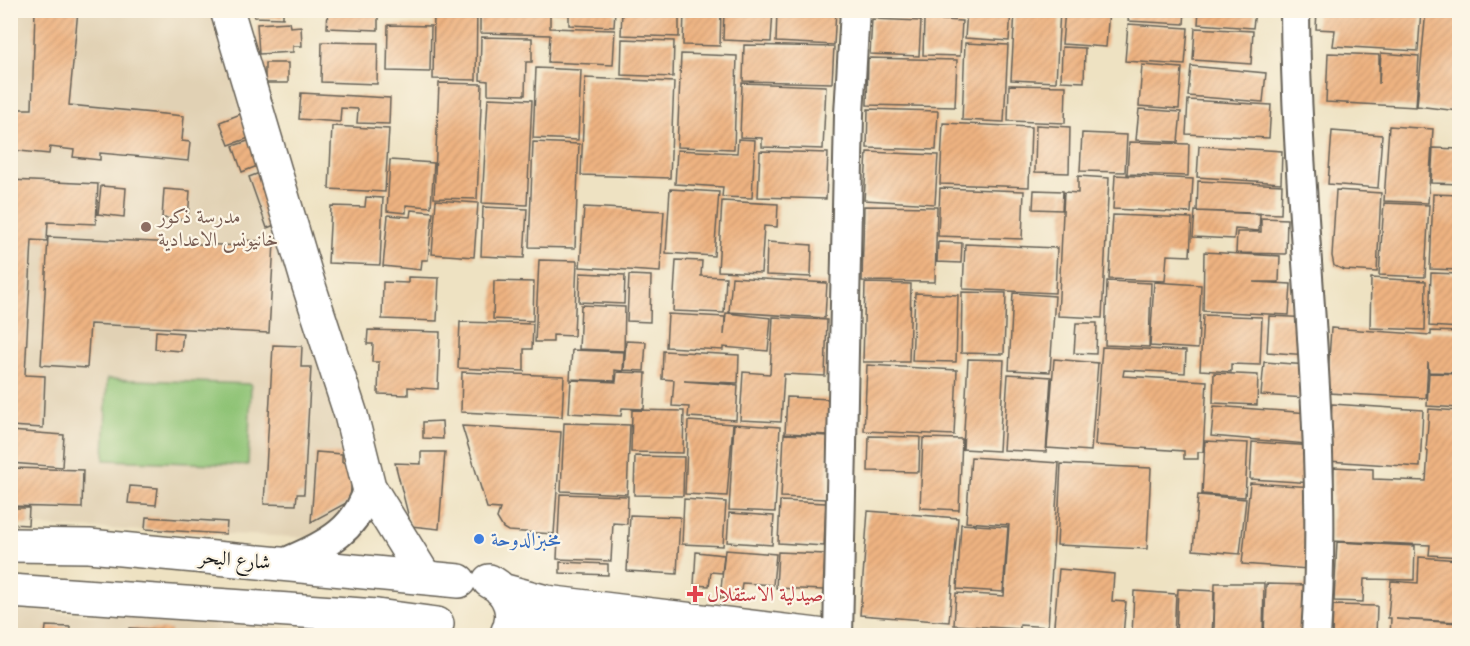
<svg xmlns="http://www.w3.org/2000/svg" width="1470" height="646" font-family="'Libre Caslon Text',Amiri,serif">
<style>
.built{fill:#e1d1b4}
.grass{fill:#8ec374;stroke:#557048;stroke-width:1.5}
.building{fill:url(#building-hatch)}
.lines{fill:none;stroke-linecap:round;stroke-linejoin:round}
.minor-casing{stroke:#666156;stroke-width:32}
.tertiary-casing{stroke:#666156;stroke-width:36}
.secondary-casing{stroke:#666156;stroke-width:36}
.minor{stroke:#fff;stroke-width:28}
.tertiary{stroke:#fff;stroke-width:33}
.secondary{stroke:#fff;stroke-width:33}
.education-dot{fill:#8d6e63;stroke:#fcf5e5;stroke-width:2}
.shop-dot{fill:#3f7fe0;stroke:#fcf5e5;stroke-width:2}
.health-dot{fill:#e0444e;stroke:#fcf5e5;stroke-width:2}
.labels{text-anchor:middle;stroke-width:4.5;stroke-linejoin:round;paint-order:stroke}
.education-label{font-size:20px;fill:#785e54;stroke:#fcf5e5;text-anchor:start}
.shop-label{font-size:20px;fill:#366cbe;stroke:#fcf5e5;text-anchor:start}
.street-label{font-size:20px;fill:#1c1c1c;stroke:#fcf5e5}
.health-label{font-size:20px;fill:#be3a42;stroke:#fcf5e5;text-anchor:start}
</style>
<defs>
<pattern id="building-hatch" width="6" height="6" patternUnits="userSpaceOnUse" patternTransform="scale(1.5)"><rect width="6" height="6" fill="#eeb381"/><path d="M-1 1l2-2M0 6l6-6M5 7l2-2" fill="none" stroke="#cc996f"/></pattern>
</defs>
<rect width="100%" height="100%" fill="#fcf5e5"/>
<filter id="ink" filterUnits="userSpaceOnUse"><feTurbulence type="fractalNoise" baseFrequency=".0167" numOctaves="2"/><feDisplacementMap in="SourceGraphic" scale="12" xChannelSelector="R" yChannelSelector="G"/><feConvolveMatrix kernelMatrix="1 2 1 2 8 2 1 2 1" color-interpolation-filters="sRGB"/></filter>
<filter id="wash" filterUnits="userSpaceOnUse"><feTurbulence type="fractalNoise" baseFrequency=".008" numOctaves="4" result="noise"/><feDisplacementMap in="SourceGraphic" scale="24" xChannelSelector="R" yChannelSelector="G"/><feGaussianBlur stdDeviation="1.35" result="paint"/><feColorMatrix in="noise" values="0 0 0 0 0 0 0 0 0 0 0 0 0 0 0 0 0 1.4 0 .05"/><feComposite in="paint" operator="in"/></filter>
<g filter="url(#wash)">
<rect width="100%" height="100%" fill="#eee2c2"/>
<path class="built" d="M10 11H216L346 444 366 540 11 525Z
M11 610 128 616 404 636H11Z"/>
<path class="grass" d="M107 379 251 384 248 465 104 460Z"/>
<g id="blocks">
<path class="building" d="M35 10H78L69 105 184 116 182 141 190 142 188 161 100 153V160L73 157 74 150 50 147 49 154 10 150V109H32Z
M255 10H283V18L254 17Z
M328 10H378V30L327 28Z
M434 10H477L476 80 433 79Z
M480 10H615L614 27 569 25V13L550 12V28L615 30 613 65 548 62 550 35 480 33Z
M622 10H679V37L621 35Z
M684 10H721L720 46 683 45Z
M724 10H773L771 42 723 40Z
M777 10H836L834 45 776 42Z
M872 10H921V17L872 15Z
M926 10H963V17L925 16Z
M967 10H1011L1009 41 965 38Z
M1015 10H1060L1056 82 1011 80Z
M1065 10H1109L1106 47 1062 44Z
M1129 10H1185L1184 24 1128 21Z
M1199 10H1255L1253 28 1198 24Z
M1317 10H1421L1418 51 1333 46 1335 30 1316 29Z
M1426 10H1460L1458 111 1417 106Z
M872 19 921 21 919 56 870 54Z
M924 19 962 21 960 56 923 55Z
M289 22 290 27 301 26 302 46H293V52L259 54 257 24Z
M1128 24 1188 28 1185 65 1125 61Z
M388 25 431 26 430 72 387 71Z
M1195 28 1253 31 1251 64 1193 60Z
M481 37 532 38V62H526L525 95 488 94V81L480 80Z
M622 39 674 41 673 77 621 75Z
M322 42 378 43 377 84 321 82Z
M965 43 1008 45 1004 122 962 120Z
M744 45 834 47 832 83 743 81Z
M1062 47 1085 48 1084 82 1061 81Z
M1328 53 1379 55V84L1381 53 1419 56 1416 107 1326 102Z
M681 54 737 56 734 149 677 147Z
M868 58 957 60 955 107 867 105Z
M265 63H288V83H265Z
M1142 65 1182 68 1179 109 1139 106Z
M1191 66 1266 73 1263 102 1188 96Z
M536 68 581 70 578 140 533 138Z
M585 78 674 82 670 178 581 175Z
M439 83 482 84 477 199 434 198Z
M742 83 826 86 823 149 762 147V138L740 137Z
M1009 85 1066 86 1065 123 1008 121Z
M301 93 390 98 389 124 357 123 358 109 341 108 340 122 299 119Z
M488 98 532 100 527 205 482 203Z
M1188 100 1271 105 1269 138 1186 134Z
M868 109 938 111 936 150 867 148Z
M1139 109 1181 112 1178 142 1136 140Z
M243 113 252 137 229 145 220 122Z
M943 123 1031 127 1029 187 940 184Z
M1036 125 1070 127 1069 173 1035 172Z
M332 126 389 129 385 192 329 189Z
M1389 126 1433 129 1428 203 1384 201Z
M1332 131 1382 135 1378 188 1328 184Z
M1082 133 1127 135 1125 172 1080 171Z
M738 139 755 140 752 198 722 197 723 187 675 184 677 150 737 153Z
M251 140 260 165 242 172 233 146Z
M533 142 579 144 575 248 529 247Z
M1129 142 1189 144 1188 176 1127 174Z
M1199 146 1282 151 1281 183 1197 177Z
M1433 148 1460 149V184L1431 183Z
M760 151 828 153 826 199 758 197Z
M867 152 938 155 935 204 864 200Z
M390 160 434 163 431 207 406 205V213L387 211Z
M262 172 267 187 261 189 268 187 280 223 267 228 249 177Z
M1115 175 1193 179 1191 213 1113 209Z
M1078 176 1109 178 1102 318 1058 316 1064 192 1078 193Z
M10 180 98 184 96 224 48 222 47 241 32 240 25 375 45 376 43 428 10 426Z
M1198 181 1282 185 1281 214 1197 211Z
M101 186 126 188 124 217 98 214Z
M940 188 1024 191 1022 239 938 236Z
M164 189 190 191 188 220 162 218Z
M670 189 719 192 714 256 666 253Z
M1034 190 1063 191 1062 210 1033 209Z
M1336 190 1381 193 1377 272 1345 270 1334 266 1332 256Z
M1433 194 1460 195V270L1430 269Z
M366 197 383 198 380 265 328 263 331 206 365 207Z
M436 200 478 203 474 257 432 254Z
M722 201 778 204 777 227 764 226 761 273 718 271Z
M1384 203 1429 205 1425 277 1379 275Z
M864 206 937 207 935 282 862 281Z
M483 207 527 209 524 258 481 256Z
M584 207 664 211 660 272 580 267Z
M411 210 433 212 428 260H422L421 270 383 266 388 215 410 217Z
M1195 211 1260 214 1259 231 1235 229 1234 239 1193 237Z
M1113 215 1192 218 1190 256 1167 255 1165 281 1109 279Z
M1261 218 1287 219 1286 254 1236 253 1237 232H1261Z
M48 237 242 246V240L274 242 269 333 90 324 87 368 41 365Z
M767 242 812 245 811 277 766 275Z
M938 242 962 243 961 263 937 262Z
M965 244 1057 248 1055 293 963 289Z
M1204 252 1280 256 1279 282H1253L1291 284 1289 315 1203 311Z
M539 260 577 261 574 336 553 335V342H535Z
M676 260 702 261 701 276 726 277 724 313 673 311Z
M580 273 625 275 624 304 579 302Z
M1431 273 1460 274V328L1429 326Z
M629 275 651 276 650 322 627 321Z
M408 277 439 278 437 321 382 319 383 282 408 283Z
M732 277 827 283 825 318 729 312Z
M1371 278 1426 281 1425 330 1370 328Z
M494 281 534 282 533 321 493 319Z
M1107 281 1151 283 1149 347 1105 345Z
M1154 282 1201 285 1198 349 1150 346Z
M865 283 911 284 909 362H863Z
M962 292 1006 293 1004 354 961 353Z
M915 293 958 295 956 362 912 361Z
M1013 293 1055 296 1050 372 1009 370Z
M581 305 625 307 624 351 579 349Z
M726 313 771 318 768 351 723 347V350L666 347 668 314 725 317 724 335Z
M1203 315 1262 317 1260 365 1231 364V372L1200 370Z
M1269 316 1311 318 1308 355 1267 352Z
M773 317 827 320 825 376 784 374 781 422 740 420 743 372 770 374Z
M460 322 533 324 532 349H524V371L458 368Z
M1076 323H1097L1096 354 1074 353Z
M1331 328 1431 335V331L1460 332V373L1429 372 1428 362 1426 398 1327 393Z
M368 330 440 332 438 389 408 387V395L378 394 379 362H372L373 344H367Z
M156 331 183 333 181 351 155 349Z
M626 341 646 342 644 371 624 370Z
M273 345 302 346 301 367H311L304 494H297L296 505 264 504Z
M1102 347 1186 351 1185 373 1124 370 1123 376 1207 381 1203 452H1198V459H1184V451L1095 445Z
M572 350 624 352 623 371 615 370V381L570 379Z
M663 351 739 355 738 383 684 381 738 385 736 420 688 417 689 407 672 406 674 380 662 379Z
M968 359 1004 360 999 451 963 449Z
M1054 359 1098 363 1091 451 1047 448Z
M1264 362 1309 365 1306 398 1261 395Z
M867 365 957 370 954 435 864 431Z
M462 372 564 376 562 417 461 412Z
M617 372 646 373 644 409 622 408 621 416 569 413 571 380 616 382Z
M1214 373 1258 375 1257 405 1213 403Z
M1429 373 1460 374V408L1427 406Z
M1008 374 1051 377 1046 452 1003 450Z
M787 397 831 399 829 435 785 433Z
M1332 404 1423 410 1420 467 1328 461Z
M1214 406 1309 413 1307 444 1211 436Z
M1429 409 1460 411V557L1429 555 1430 545 1331 541 1334 467 1373 469V479L1426 481 1428 451H1426Z
M632 410 684 411 683 453 631 452Z
M442 421 443 439 423 438V422Z
M688 421 733 424 727 496 685 494Z
M564 423 630 425 627 494 561 491Z
M734 424 780 427 775 512 729 510Z
M462 426 561 432 554 534 508 531 503 528 497 518 500 509 487 508Z
M10 431 64 435 62 467 10 463Z
M784 434 829 436 826 499 781 497Z
M869 436 920 437 919 472 868 471Z
M923 438 962 439 959 510 920 508Z
M1205 441 1248 443 1245 497 1202 494Z
M1252 442 1315 446 1313 483 1250 479Z
M316 452 342 454V462H353L350 501 311 522Z
M421 452H445L439 529 411 526 395 463 421 464Z
M635 456 684 457 683 496 634 495Z
M971 457 1059 463 1048 627 1020 625V629L954 625 956 593 1004 596 1009 525 966 522Z
M1061 464 1151 468 1147 549 1057 545Z
M13 468 83 470 82 508 11 506Z
M1250 483 1314 487 1308 569 1242 564Z
M130 486 158 488 156 505 128 503Z
M560 494 628 496 627 524 613 523 611 561 557 559Z
M1198 495 1246 499 1240 554 1193 550Z
M684 499 726 502 723 546 682 544Z
M780 501 826 503 824 546 778 543Z
M10 508H29L28 525 10 524Z
M868 511 958 518 949 622 860 615Z
M729 513 774 516 772 545 727 542Z
M630 515 680 517 677 574 627 571Z
M146 517 227 522 226 534 145 529Z
M961 524 1008 527 1003 592 957 589Z
M1337 542 1415 546 1414 580 1364 579 1363 602 1334 601Z
M725 550 776 554 773 585 742 583 740 600 720 598Z
M696 552 724 555 722 573 711 572 709 586 694 585Z
M778 552 825 554 823 590 776 588Z
M1419 557 1460 560V622L1396 619 1460 623V636H1390L1391 618H1388L1391 581 1418 583Z
M560 562 608 564V575L560 573Z
M1059 569 1114 574 1112 601 1126 602 1123 636H1053Z
M1215 583H1264L1263 636H1237L1238 633 1214 632Z
M1266 584 1309 585 1307 636H1264Z
M1178 589 1214 591 1212 636H1176Z
M1134 591 1176 594 1174 636H1132Z
M1333 605 1377 606 1376 636H1332Z
M46 626 70 627V636H45Z
M129 628 171 630V636H128Z"/>
</g>
</g>
<g filter="url(#ink)">
<use href="#blocks" fill-opacity="0" stroke="#666156" stroke-width="1.5"/>
<g class="lines">
<g class="minor-casing">
<path id="minor" d="M1295 10C1296 219 1330 426 1316 636
M282 564C324 545 355 534 369 487
M838 636 849 114 855 10"/>
</g>
<g class="tertiary-casing">
<path id="tertiary" d="M227 10 309 286 351 415 369 487 424 576"/>
</g>
<g class="secondary-casing">
<path id="secondary" d="M10 545 89 546 459 581
M489 581C510 591 518 615 506 636
M501 590 546 602 825 636
M10 591 377 616 437 624
M508 631 580 628 624 636"/>
</g>
<use href="#minor" class="minor"/>
<use href="#tertiary" class="tertiary"/>
<use href="#secondary" class="secondary"/>
</g>
</g>
<circle class="education-dot" cx="146" cy="227" r="6"/>
<circle class="shop-dot" cx="479" cy="539" r="6"/>
<path class="health-dot" d="M692 585h6v6h6v6h-6v6h-6v-6h-6v-6h6z"/>
<g class="labels">
<g class="education-label">
<text x="158" y="223">مدرسة ذكور<tspan x="158" dy="23">خانيونس الاعدادية</tspan></text>
</g>
<g class="shop-label">
<text x="491" y="546">مخبزالدوحة</text>
</g>
<g class="street-label">
<text transform="translate(235 559) rotate(5)" y="7">شارع البحر</text>
</g>
<g class="health-label">
<text x="707" y="601">صيدلية الاستقلال</text>
</g>
</g>
<rect width="1470" height="646" fill="none" stroke="#fcf5e5" stroke-width="36"/>
</svg>
